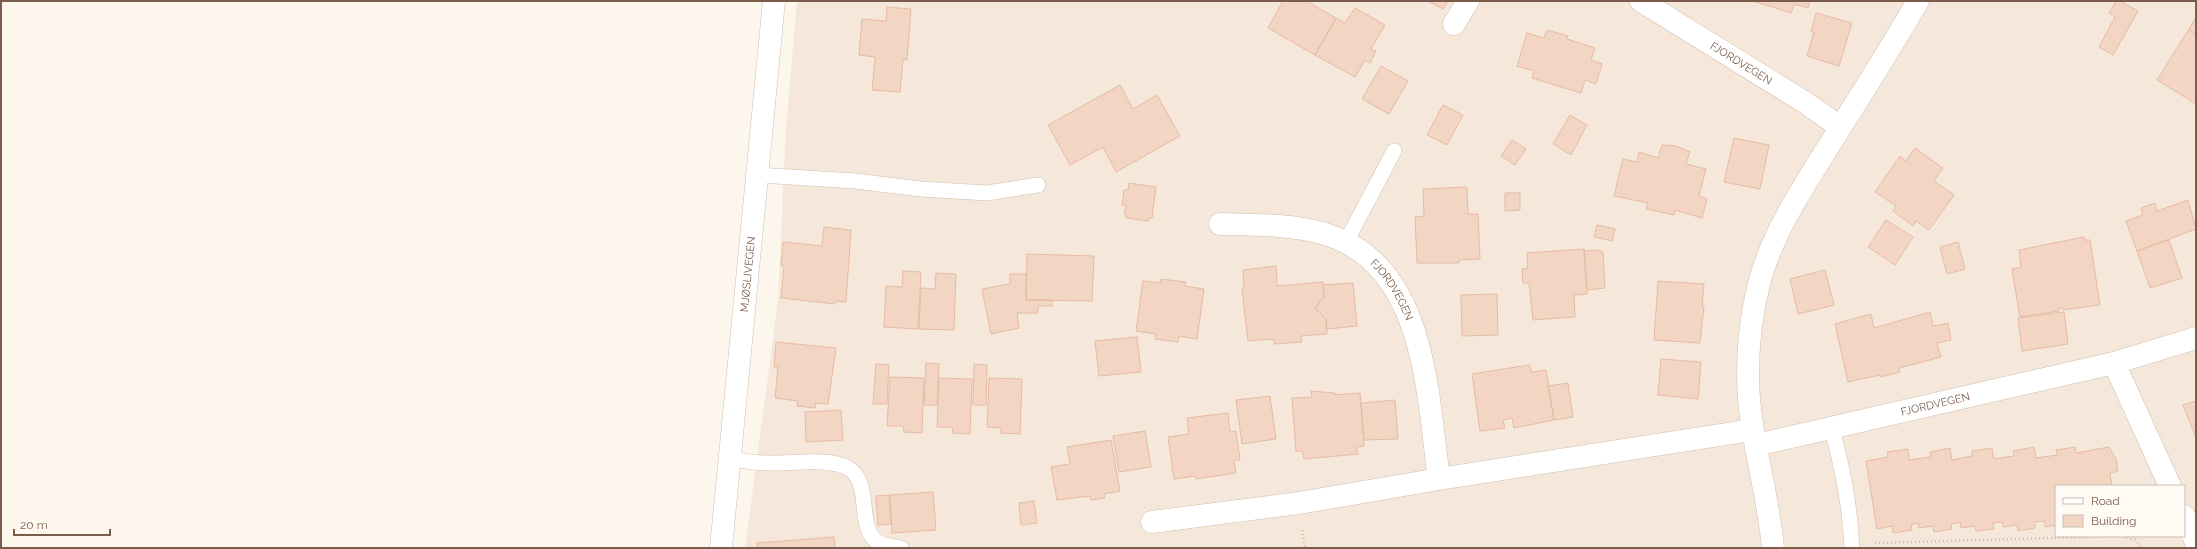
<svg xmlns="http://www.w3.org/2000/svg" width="2197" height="549" font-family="Raleway,sans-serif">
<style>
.residential{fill:#f5e8da;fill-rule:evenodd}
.building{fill:#f3d5c3;stroke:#e6bba3}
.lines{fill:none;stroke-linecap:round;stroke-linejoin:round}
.lane-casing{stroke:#d1beb0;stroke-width:16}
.street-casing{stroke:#d1beb0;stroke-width:23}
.path{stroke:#d9b8a5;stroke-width:2.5;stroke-dasharray:1 3;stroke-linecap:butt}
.lane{stroke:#fff;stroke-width:15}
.street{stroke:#fff;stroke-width:22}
.labels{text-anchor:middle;stroke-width:3.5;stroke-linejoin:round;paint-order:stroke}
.street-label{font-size:11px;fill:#7a5c4d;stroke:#fffaf3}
</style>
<rect width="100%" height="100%" fill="#fdf6ec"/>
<path class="residential" d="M797 1H2196V548H745L778 300 786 127ZM2056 486H2184V536H2056Z"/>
<path class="building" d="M1283 1H1306L1336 18 1315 55 1268 28Z
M1428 1H1448L1443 9Z
M1753 1H1810L1808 8 1794 4 1791 13Z
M2116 1H2120L2138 11 2113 55 2099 47 2115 17 2109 13Z
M887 7 911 9 907 60 903 59 900 92 872 90 875 57 859 55 862 19 886 21Z
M1355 8 1385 25 1371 49 1376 51 1370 63 1365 60 1355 77 1315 55 1336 18 1345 23Z
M1816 13 1852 23 1839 66 1807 56 1814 32H1811Z
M2195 19 2196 20V34L2189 29Z
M2189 29 2196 34V104L2157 80Z
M1547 30 1568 36 1567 39 1595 48 1591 60 1602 64 1596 84 1585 80 1581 93 1532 78 1534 71 1517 66 1527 33 1544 38Z
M1381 66 1408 81 1389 114 1362 99Z
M1120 85 1133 109 1157 95 1180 136 1116 172 1103 147 1070 165 1048 125Z
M1443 105 1463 115 1447 145 1427 135Z
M1570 115 1587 125 1571 155 1553 144Z
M1734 138 1769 145 1760 189 1724 182Z
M1512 140 1526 149 1515 165 1501 156Z
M1662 145 1676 146 1690 152 1686 164 1706 169 1699 196 1707 199 1702 218 1675 210 1674 215 1646 209 1648 203 1614 196 1623 159 1637 162 1639 152 1658 158Z
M1915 148 1943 168 1934 181 1954 195 1929 230 1916 221 1913 226 1893 211 1896 206 1875 192 1900 156 1906 161Z
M1129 183 1156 187 1152 218H1149V221L1126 218 1127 215 1124 214 1126 205H1122L1124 190H1128Z
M1467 187 1468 214H1478L1480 259 1459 260V263H1417L1415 217 1424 216 1423 189Z
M1505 193H1520V210L1505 211Z
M2188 200 2196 229 2137 251 2126 221 2143 215 2141 208 2155 203 2157 211Z
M1886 220 1913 237 1895 265 1868 247Z
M1597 225 1615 229 1612 241 1594 237Z
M824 227 851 230 846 302 836 301 835 304 781 298 784 266 781 265 783 242 822 246Z
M2084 237V240H2090L2100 305 2063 310V308H2058L2059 311 2020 317 2012 269 2021 267 2019 250Z
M2169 240 2182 278 2150 288 2137 251Z
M1958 242 1965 269 1947 274 1940 247Z
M1584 249 1587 294 1574 295 1575 317 1533 320 1529 283H1523L1522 269 1528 268 1527 253Z
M1600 250V252H1603L1605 288 1587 290 1584 251Z
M1027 254 1094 256 1092 301 1026 300Z
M1276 266 1277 286 1323 282 1324 297 1315 308 1326 319 1327 334 1301 336 1302 342 1275 344 1273 339 1248 341 1242 289H1244L1243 270Z
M1825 270 1834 305 1798 314 1790 279Z
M903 271 921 272 918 329 884 327 886 286 902 287Z
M936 273 956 274 954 330 919 329 921 288 935 289Z
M1010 274H1026V300H1052V306H1038V313H1017L1019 328 991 334 982 289 1010 284Z
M1161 279 1186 282 1185 286 1204 289 1197 339 1179 336 1178 342 1155 339V334L1136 331 1143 281 1161 283Z
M1658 281 1704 284 1702 306H1704L1700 343 1654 340Z
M1353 283 1357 326 1327 329 1326 319 1315 308 1324 297 1323 285Z
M1497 294 1498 335 1462 336 1461 295Z
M1930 312 1933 326 1948 323 1951 340 1937 343 1941 357 1899 368 1900 372 1881 377 1880 375 1848 382 1835 324 1871 314 1874 328Z
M2064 312 2068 344 2022 351 2018 318Z
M1137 337 1141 372 1099 376 1095 341Z
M776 342 836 348 828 404 816 403 815 408 797 406 798 401 775 398 778 367H774Z
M1661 359 1701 362 1698 399 1658 395Z
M926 363 939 364 937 405H924Z
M876 364 889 365 887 404H873Z
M974 364 987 365 986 405H973Z
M1529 365 1532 372 1546 370 1554 420 1514 428 1512 418 1503 420 1505 428 1480 431 1472 374Z
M890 377 924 378 922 433 904 432 903 426H887Z
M939 378 972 379 970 434 953 433 952 427H937Z
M989 378 1022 379 1020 434 1001 433V428L987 427Z
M1568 383 1573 417 1554 420 1548 386Z
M1311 391 1335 393 1334 395 1360 393 1364 446 1356 447 1358 454 1304 459 1302 451H1296L1292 398 1312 397Z
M1270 396 1276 439 1242 444 1236 400Z
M1395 400 1398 439 1364 440 1361 403Z
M2196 401V435H2195L2183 405Z
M841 410 843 440 806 442 805 412Z
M1228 413 1230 432 1236 431 1240 460H1234L1236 473 1196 479 1195 476 1174 479 1168 437 1189 434 1187 418Z
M1145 431 1151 467 1119 472 1113 436Z
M1111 440 1120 491 1104 494 1105 498 1091 500 1090 496 1057 500 1051 467 1070 464 1067 447Z
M2034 447 2036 458 2057 455 2056 450 2075 447 2076 453 2109 447 2116 459 2118 471 2110 473 2112 486H2056V525L2045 527V521L2035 522V528L2018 531 2017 525 2003 527 2002 522 1993 523 1994 529 1976 531 1975 526 1961 528 1960 522 1951 524 1952 529 1934 532 1933 526 1919 528 1918 523 1911 525 1912 530 1893 533 1892 526 1877 529 1866 461 1888 457 1887 452 1908 449 1909 460 1931 457 1930 452 1950 448 1952 460 1972 456V451L1992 448 1994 459 2014 456 2013 451Z
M933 492 936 530 892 533 890 495Z
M889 495 891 524 878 525 876 496Z
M1034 501 1037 523 1021 525 1019 503Z
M834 537 835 548H757V543Z"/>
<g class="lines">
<g class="lane-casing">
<path id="lane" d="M757 175 855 181 921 189 987 193 1038 185
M1346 242 1394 151
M1831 427C1843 467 1850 507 1852 548
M729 458C742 461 755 463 769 463 790 464 829 457 848 468 871 481 858 519 873 538 879 546 892 546 901 548"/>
</g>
<g class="street-casing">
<g id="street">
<path id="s1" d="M1641 1 1806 103 1840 127"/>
<path d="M1454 24 1468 1"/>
<path id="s2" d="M1220 224C1254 225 1292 224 1325 234 1426 264 1427 393 1439 479"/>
<path d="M2114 363 2170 486"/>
<path id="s3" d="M1756 445 2114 363 2196 338"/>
<path d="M2184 516 2196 542"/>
<path d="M1152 522 1299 503 1439 479 1752 430"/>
<path id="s4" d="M721 548 774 1"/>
<path d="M1773 548C1768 490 1748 433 1748 375 1748 346 1751 316 1758 288 1769 241 1795 200 1820 160 1853 107 1887 55 1918 1"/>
</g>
</g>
<path class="path" d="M1302 530 1305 548
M2123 536 2135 540 2142 548
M1875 543 2122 536"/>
<use href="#lane" class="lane"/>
<use href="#street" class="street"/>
</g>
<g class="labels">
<g class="street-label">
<text dy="4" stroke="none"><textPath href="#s1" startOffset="118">FJORDVEGEN</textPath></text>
<text dy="4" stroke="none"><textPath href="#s4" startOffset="275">MJØSLIVEGEN</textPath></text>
<text dy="4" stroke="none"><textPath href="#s2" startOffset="196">FJORDVEGEN</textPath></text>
<text dy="4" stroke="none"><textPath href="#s3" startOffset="184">FJORDVEGEN</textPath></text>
</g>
</g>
<rect width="2197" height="549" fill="none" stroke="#7a5c4d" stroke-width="4"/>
<rect x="2055" y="485" width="130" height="52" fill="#fffaf3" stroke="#cabbb1"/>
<rect x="2063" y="498" width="20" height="6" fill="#ffffff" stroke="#cabbb1"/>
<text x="2091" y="505" font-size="12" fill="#7a5c4d">Road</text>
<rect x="2063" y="515" width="20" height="12" fill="#f3d5c3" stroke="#cabbb1"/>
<text x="2091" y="525" font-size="12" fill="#7a5c4d">Building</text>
<path d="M14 529v6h96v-6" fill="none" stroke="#7a5c4d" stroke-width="2"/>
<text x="20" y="529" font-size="12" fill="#7a5c4d" stroke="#fffaf3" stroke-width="3" paint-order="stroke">20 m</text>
</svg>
